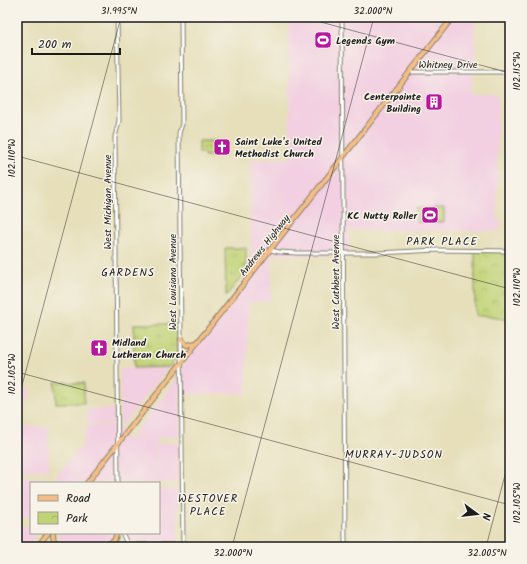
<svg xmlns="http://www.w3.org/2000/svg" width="527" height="564" font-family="Kalam,sans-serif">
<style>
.built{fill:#f2cfe1}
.grass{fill:url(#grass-tufts);stroke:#6e7849}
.park{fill:url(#park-crowns);stroke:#6e7849}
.pitch{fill:#c1d376;stroke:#6e7849}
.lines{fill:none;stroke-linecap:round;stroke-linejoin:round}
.minor-casing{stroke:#817e6b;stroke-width:5}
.major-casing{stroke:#817e6b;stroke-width:6}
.minor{stroke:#fff;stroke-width:3}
.major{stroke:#f6be87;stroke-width:4}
.ticks{fill:none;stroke:#1c1c1c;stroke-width:1;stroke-opacity:0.45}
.labels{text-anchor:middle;stroke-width:3;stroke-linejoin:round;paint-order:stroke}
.poi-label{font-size:10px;font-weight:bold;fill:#1c1c1c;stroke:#f7f3e8;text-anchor:start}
.street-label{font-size:10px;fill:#1c1c1c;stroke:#f7f3e8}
.neighbourhood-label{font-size:11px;letter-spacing:1px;fill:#1c1c1c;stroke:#f7f3e8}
.neatline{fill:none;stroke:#1c1c1c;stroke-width:1.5}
.ticks-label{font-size:10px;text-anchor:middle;fill:#1c1c1c}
</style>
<defs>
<pattern id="grass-tufts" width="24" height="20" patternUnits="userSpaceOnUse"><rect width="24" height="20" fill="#c1d376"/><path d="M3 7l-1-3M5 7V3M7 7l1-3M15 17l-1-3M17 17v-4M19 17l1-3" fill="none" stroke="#a5b566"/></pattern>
<pattern id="park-crowns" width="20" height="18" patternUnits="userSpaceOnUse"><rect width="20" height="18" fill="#c1d376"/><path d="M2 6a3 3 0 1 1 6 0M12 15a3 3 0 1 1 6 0" fill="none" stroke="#a5b566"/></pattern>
</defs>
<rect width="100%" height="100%" fill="#f7f3e8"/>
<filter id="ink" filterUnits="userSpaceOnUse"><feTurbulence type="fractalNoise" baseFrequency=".025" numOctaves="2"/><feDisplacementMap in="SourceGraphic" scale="8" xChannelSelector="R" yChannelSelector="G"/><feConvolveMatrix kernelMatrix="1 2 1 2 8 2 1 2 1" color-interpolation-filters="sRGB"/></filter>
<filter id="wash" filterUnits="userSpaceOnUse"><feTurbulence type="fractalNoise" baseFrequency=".012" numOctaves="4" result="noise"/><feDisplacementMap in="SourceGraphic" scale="16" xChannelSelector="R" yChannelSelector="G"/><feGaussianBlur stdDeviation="0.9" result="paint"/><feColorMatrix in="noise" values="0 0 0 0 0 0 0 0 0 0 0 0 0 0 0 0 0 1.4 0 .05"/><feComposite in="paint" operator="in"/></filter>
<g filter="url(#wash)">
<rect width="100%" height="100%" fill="#e6dfba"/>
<path class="built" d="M289 17H475V72H474L470 94H495L498 97 497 217 501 224 499 231 349 230V256L277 255 272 258 271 301 253 302 252 298V302H249L246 393 180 394 181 436 156 438V483H57V475L82 446 87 426 117 425 128 441 174 383 180 369 250 280 251 258 250 160 292 158V138L290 136Z
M169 367 123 425 120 424V368Z
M17 388H29V403H17Z
M87 409H112L114 410V424H87Z
M17 427H49V470H17Z
M157 443H179V483H157Z
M17 478H48L50 479V483H31V518L17 519Z
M159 489H178V540L130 541 125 533H159Z
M17 526H31V533H38L27 547H17Z
M57 533H115L113 538 107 542H64L59 539Z"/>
<path class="grass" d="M225 248H246V267L244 274 226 296Z
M134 324H177V356L169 367 134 368Z
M55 382 84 383V403H56Z"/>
<path class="park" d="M199 141H218V156H204V153H199Z
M475 251H510V319L490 316H475Z"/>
<path class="pitch" d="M416 208H444V222H417Z"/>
</g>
<g filter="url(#ink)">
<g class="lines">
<g class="minor-casing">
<path id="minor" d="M117 17 119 121 115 137 118 483
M181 17 182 124 179 133 183 547
M342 17 345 547
M410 72H510
M271 250 279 252 296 253H378L437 250 510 251
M122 533 128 545H182"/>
</g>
<g class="major-casing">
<path id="major" d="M181 339 187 345 196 343
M87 483 453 17
M53 533C53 540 54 544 61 546L128 545 129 547
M108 544 114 541 117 533
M37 547 48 533"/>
</g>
<use href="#minor" class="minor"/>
<use href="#major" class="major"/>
</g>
</g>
<path class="ticks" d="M302 17 510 73M17 156 510 289M17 372 510 505M17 404 121 17M232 547 374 17M486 547 510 456"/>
<defs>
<g id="stadium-square" transform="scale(0.9)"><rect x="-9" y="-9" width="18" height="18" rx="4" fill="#b5179e" stroke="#f7f3e8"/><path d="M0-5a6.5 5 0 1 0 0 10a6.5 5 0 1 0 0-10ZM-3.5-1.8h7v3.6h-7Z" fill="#fff"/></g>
<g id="building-square" transform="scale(0.9)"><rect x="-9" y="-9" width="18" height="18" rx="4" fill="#b5179e" stroke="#f7f3e8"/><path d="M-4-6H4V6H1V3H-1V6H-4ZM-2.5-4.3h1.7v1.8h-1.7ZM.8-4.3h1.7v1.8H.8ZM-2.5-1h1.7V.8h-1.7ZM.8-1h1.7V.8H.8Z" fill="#fff"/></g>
<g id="church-square" transform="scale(0.9)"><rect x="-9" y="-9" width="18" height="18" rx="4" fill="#b5179e" stroke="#f7f3e8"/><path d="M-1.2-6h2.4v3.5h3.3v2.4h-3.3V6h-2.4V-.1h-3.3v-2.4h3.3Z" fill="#fff"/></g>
</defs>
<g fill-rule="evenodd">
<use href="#stadium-square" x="323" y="40"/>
<use href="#building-square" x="434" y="102"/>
<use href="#church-square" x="222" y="147"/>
<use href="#stadium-square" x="430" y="215"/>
<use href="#church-square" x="99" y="348"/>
</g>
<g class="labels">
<g class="poi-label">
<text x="336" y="44">Legends Gym</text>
<text x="421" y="100" text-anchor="end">Centerpointe<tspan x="421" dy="12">Building</tspan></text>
<text x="235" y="145">Saint Luke's United<tspan x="235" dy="12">Methodist Church</tspan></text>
<text x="417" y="219" text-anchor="end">KC Nutty Roller</text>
<text x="112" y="346">Midland<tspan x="112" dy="12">Lutheran Church</tspan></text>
</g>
<g class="street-label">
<text x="448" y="68">Whitney Drive</text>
<text transform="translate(107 202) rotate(-90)" y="4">West Michigan Avenue</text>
<text transform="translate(264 245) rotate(-52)" y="4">Andrews Highway</text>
<text transform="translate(172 282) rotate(-90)" y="4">West Louisiana Avenue</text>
<text transform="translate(335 282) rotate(-90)" y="4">West Cuthbert Avenue</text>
</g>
<g class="neighbourhood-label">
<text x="442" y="245">PARK PLACE</text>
<text x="128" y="276">GARDENS</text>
<text x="394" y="458">MURRAY-JUDSON</text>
<text x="208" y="502">WESTOVER<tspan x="208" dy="13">PLACE</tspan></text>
</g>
</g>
<rect width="527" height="564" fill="none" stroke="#f7f3e8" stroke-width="44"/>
<rect x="30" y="482" width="130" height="52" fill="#f7f3e8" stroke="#9f9d96"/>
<rect x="38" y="495" width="20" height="6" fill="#f6be87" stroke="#9f9d96"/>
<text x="66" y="502" font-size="12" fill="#1c1c1c">Road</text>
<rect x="38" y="512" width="20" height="12" fill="url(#park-crowns)" stroke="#9f9d96"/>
<text x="66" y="522" font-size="12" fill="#1c1c1c">Park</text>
<g transform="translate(477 514) rotate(105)" stroke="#f7f3e8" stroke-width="3" paint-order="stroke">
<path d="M0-3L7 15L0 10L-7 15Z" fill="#1c1c1c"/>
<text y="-6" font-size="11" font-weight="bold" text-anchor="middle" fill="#1c1c1c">N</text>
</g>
<path d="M32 48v6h88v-6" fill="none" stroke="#1c1c1c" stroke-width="2"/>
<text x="38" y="48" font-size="12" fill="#1c1c1c" stroke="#f7f3e8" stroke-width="3" paint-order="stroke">200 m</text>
<rect x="22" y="22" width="483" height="520" class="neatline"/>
<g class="ticks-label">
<text x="119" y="14">31.995°N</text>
<text x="373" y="14">32.000°N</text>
<text transform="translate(516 71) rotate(-90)" y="4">102.115°W</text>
<text transform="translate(11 158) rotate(-90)" y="4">102.110°W</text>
<text transform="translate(516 287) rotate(-90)" y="4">102.110°W</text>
<text transform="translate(11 374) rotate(-90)" y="4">102.105°W</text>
<text transform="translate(516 503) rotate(-90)" y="4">102.105°W</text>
<text x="233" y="556">32.000°N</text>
<text x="487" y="556">32.005°N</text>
</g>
</svg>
